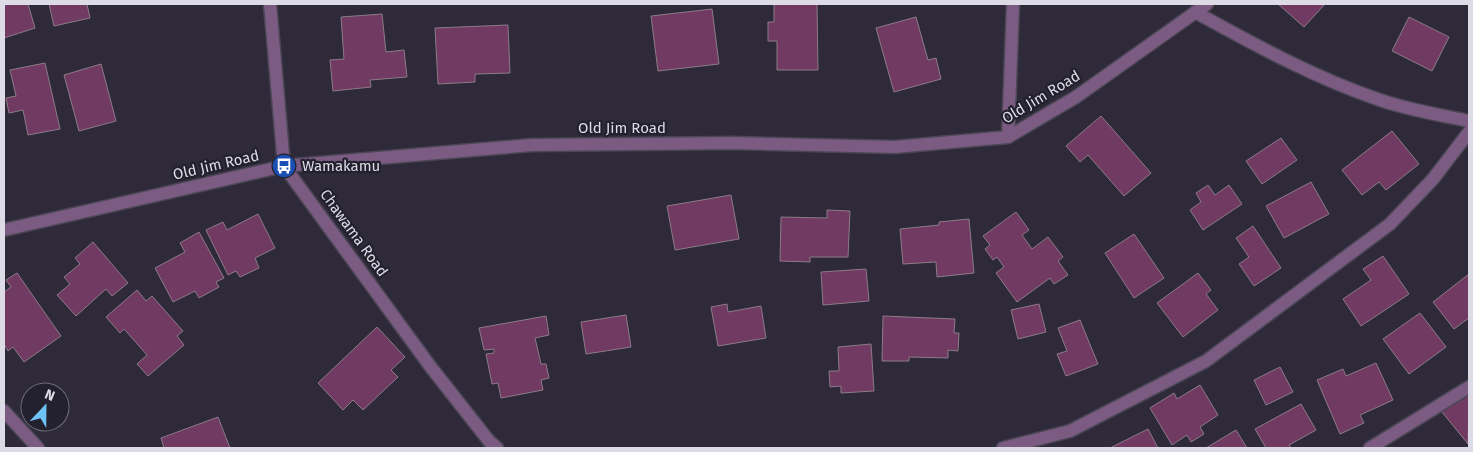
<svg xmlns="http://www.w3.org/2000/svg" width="1473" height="452" font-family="'Fira Sans',sans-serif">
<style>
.building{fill:#713a63;stroke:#8c7b87}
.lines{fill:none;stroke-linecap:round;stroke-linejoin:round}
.minor-casing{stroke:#4a4655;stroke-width:15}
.minor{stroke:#7b5b81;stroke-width:12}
.labels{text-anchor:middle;stroke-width:4.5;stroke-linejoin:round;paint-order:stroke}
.street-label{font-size:15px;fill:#dddbe5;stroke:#24212f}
.poi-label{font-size:15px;fill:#dddbe5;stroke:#24212f;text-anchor:start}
</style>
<rect width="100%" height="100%" fill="#2e2a39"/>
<path class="building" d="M4 4H28L35 28 4 38Z
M49 4H87L90 18 54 26Z
M774 4H817L818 70H777V41H768V22H774Z
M1278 4H1325L1304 27Z
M712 9 719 64 658 71 651 16Z
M382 14 386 52 404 50 407 77 370 80 371 87 333 91 330 60 344 59 341 17Z
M916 17 928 60 936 58 941 79 894 92 876 28Z
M1409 17 1449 37 1432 71 1392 51Z
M508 25 510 73 475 74V82L438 84 435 28Z
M45 63 60 129 28 135 23 110 9 113 6 98 16 96 10 70Z
M101 64 116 121 79 131 64 75Z
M1101 116 1151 173 1124 196 1088 155 1080 162 1066 146Z
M1392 131 1419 164 1386 190 1379 182 1362 195 1342 170Z
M1281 138 1297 160 1262 184 1246 161Z
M1311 182 1329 214 1284 238 1266 206Z
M1208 185 1215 195 1229 185 1242 204 1203 230 1190 210 1201 202 1196 193Z
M731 195 739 239 675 250 667 206Z
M827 210 850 211 848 257H810V262L780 261 781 217 827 218Z
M1016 212 1029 230 1022 235 1032 249 1048 237 1063 257 1058 261 1068 275 1054 284 1050 278 1017 302 996 273 1004 267 997 257 993 260 985 249 990 245 983 236Z
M258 214 275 248 255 258 259 268 240 277 236 271 228 275 206 230 223 222 227 230Z
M969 219 974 273 937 277 936 262 903 264 900 229 939 225V222Z
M1253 226 1281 268 1254 286 1239 264 1249 257 1236 238Z
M199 232 224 278 216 282 219 287 199 298 195 291 173 302 155 268 185 252 180 243Z
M1134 234 1164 278 1134 298 1105 253Z
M93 242 128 283 112 296 106 289 76 316 57 295 70 284 64 277 80 264 75 258Z
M1383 256 1409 294 1361 326 1343 299 1371 280 1363 269Z
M866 269 869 301 823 305 821 272Z
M17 273 61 336 24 362 13 347 8 351 4 344V292L11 287 6 280Z
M1198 273 1211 290 1206 294 1218 310 1183 337 1157 303Z
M1469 274V318L1454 329 1433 302Z
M137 290 146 301 152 296 183 331 177 336 184 345 148 376 137 364 147 355 124 329 120 333 106 317Z
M727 304 728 312 761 306 766 338 718 346 711 307Z
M1039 304 1046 332 1018 339 1011 310Z
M1420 313 1446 347 1409 374 1383 339Z
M626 315 631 347 586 354 581 322Z
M546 316 549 335 535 338 541 364H546L549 378 541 380 543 390 501 398 498 383 492 384 486 354 494 353V349L484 350 479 328Z
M883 316 955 319 954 333H959L958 351 948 350V358L909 357V361H882Z
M1080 320 1098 364 1066 376 1057 354 1067 351 1058 328Z
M377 327 405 357 391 370 398 377 363 410 353 400 343 410 318 383Z
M871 344 874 391 841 393V386L830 387 829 371H839L838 347Z
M1376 363 1393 400 1360 415 1364 423 1340 434 1317 380 1343 369 1346 376Z
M1280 367 1293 392 1266 405 1254 380Z
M1200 385 1218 415 1200 427 1204 434 1191 442 1187 435 1172 445 1150 408 1174 393 1177 399Z
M1465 393 1469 399 1468 444 1442 412Z
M1301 404 1316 430 1289 445 1291 448H1266L1255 429Z
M218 417 230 448H164L161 438Z
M1148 429 1158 448H1110Z
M1236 430 1247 448H1206Z"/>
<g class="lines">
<g class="minor-casing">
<path id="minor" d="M270 4 284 166 430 366 489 441 497 448
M1195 12C1255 45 1315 78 1380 100 1409 110 1440 115 1469 121
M1008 137 1013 4
M4 230 284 166 532 145 733 143 895 147 1008 137 1076 97 1207 4
M4 411 38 448
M1003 448 1070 431 1206 361 1390 224 1433 179 1469 132
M1370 448 1469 387"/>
</g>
<use href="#minor" class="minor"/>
</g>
<defs>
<g id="bus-disc" transform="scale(1.25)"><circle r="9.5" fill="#1a4fb4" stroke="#24212f"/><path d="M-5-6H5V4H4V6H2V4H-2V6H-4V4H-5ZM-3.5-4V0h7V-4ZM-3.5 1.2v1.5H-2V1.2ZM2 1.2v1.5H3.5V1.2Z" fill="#fff"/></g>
</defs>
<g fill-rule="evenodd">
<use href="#bus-disc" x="284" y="166"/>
</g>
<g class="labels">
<g class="street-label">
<text transform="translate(1041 97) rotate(-31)" y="5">Old Jim Road</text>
<text x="622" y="133">Old Jim Road</text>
<text transform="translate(216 165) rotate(-13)" y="5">Old Jim Road</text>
<text transform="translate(354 233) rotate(54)" y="5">Chawama Road</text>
</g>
<g class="poi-label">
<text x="302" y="171">Wamakamu</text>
</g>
</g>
<rect width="1473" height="452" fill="none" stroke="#dddbe5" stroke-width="10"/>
<g transform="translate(45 407) rotate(22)"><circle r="24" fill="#24212f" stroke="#6e6b78"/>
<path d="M0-4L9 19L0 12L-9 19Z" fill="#6fc2f4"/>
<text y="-8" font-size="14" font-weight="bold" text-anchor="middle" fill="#dddbe5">N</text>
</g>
</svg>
